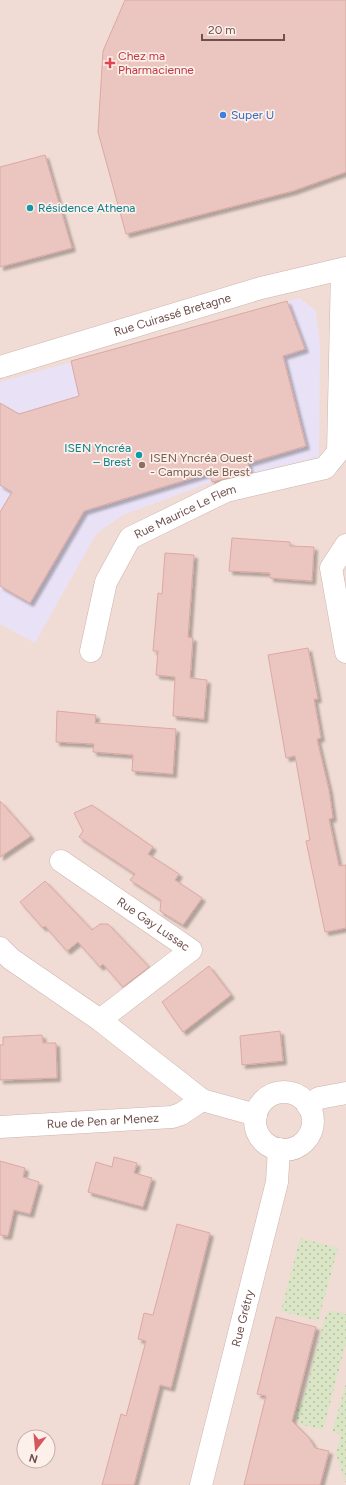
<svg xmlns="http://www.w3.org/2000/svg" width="346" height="1485" font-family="Figtree,sans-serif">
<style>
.residential{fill:#f0dcd4;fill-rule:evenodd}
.education{fill:#e9e1f5}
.grass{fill:url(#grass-dots)}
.building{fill:#ebc5bf;stroke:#dca8a2;filter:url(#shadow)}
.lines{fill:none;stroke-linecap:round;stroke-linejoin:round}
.street-casing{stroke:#ccb4af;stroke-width:23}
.secondary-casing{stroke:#ceb3ad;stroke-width:23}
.street{stroke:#fff;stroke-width:22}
.secondary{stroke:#fff;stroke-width:22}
.health-dot{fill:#e0444e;stroke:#fdf0ea;stroke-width:1.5}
.shop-dot{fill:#3f7fe0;stroke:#fdf0ea;stroke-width:1.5}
.culture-dot{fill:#0f9aa8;stroke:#fdf0ea;stroke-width:1.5}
.education-dot{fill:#8d6e63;stroke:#fdf0ea;stroke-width:1.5}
.labels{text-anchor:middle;stroke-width:3.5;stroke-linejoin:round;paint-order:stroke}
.health-label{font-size:12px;fill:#be3a42;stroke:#fdf0ea;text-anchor:start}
.shop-label{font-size:12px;fill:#366cbe;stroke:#fdf0ea;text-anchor:start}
.culture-label{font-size:12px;fill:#0d838f;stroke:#fdf0ea;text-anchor:start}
.street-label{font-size:12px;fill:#6f504d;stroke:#fdf0ea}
.education-label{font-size:12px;fill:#785e54;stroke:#fdf0ea;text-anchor:start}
</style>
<defs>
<pattern id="grass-dots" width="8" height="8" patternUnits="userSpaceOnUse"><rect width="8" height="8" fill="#dae5c5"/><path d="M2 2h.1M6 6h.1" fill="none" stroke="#b5bca2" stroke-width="1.8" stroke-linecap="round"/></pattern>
<filter id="shadow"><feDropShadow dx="3.5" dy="3.5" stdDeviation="1" flood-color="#0004"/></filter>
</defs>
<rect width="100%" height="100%" fill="#f9ece5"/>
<path class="residential" d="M0 0H346V1485H0ZM24 1437H48V1461H24Z"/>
<path class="education" d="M300 298 316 311 320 344 319 457 212 482 123 515 96 534 35 643 0 624V382Z"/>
<path class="grass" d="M300 1238 338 1248 318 1321 281 1311Z
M330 1311H336L346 1314V1343L323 1430 299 1424 300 1420 295 1419 299 1404 302 1403 325 1317Z
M346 1383V1483L336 1454 341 1434 332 1432Z"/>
<path class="building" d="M125 0H346V172L293 191 126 234 98 132 103 51Z
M45 155 72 248 0 267V167Z
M287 301 305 349 283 356 306 446 248 463 250 473 212 482 209 473 84 511 30 603 0 586V512L12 492 0 485V403L19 414 79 396 71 361Z
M232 538 290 542V546L314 547 312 581 270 578V573L229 571Z
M165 553 194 555 188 637 193 638 190 678 207 680 204 719 173 716 175 677 156 675 158 651H153L158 593 162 594Z
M308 648 318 699H314L321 738 317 739 329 790 333 818 329 819 339 866 346 865V928L325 932 306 841 310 840 295 756 286 758 268 655Z
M57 711 96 715 95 723 176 729 173 774 132 771 133 755 93 752 94 744 56 742Z
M0 801 31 836 0 857Z
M92 805 153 847 148 854 179 874 175 880 202 898 183 925 160 911 161 900 130 880 135 874 79 837 83 831 74 813Z
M45 881 92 930 100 924H108L149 967 123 987 103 964 100 967 78 942 67 951 45 926 43 928 20 902Z
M209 966 231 995 183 1032 162 1002Z
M280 1031 283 1061 242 1065 240 1036Z
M42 1035 43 1043H56L57 1078 0 1080V1045H3V1037Z
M114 1157 137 1163 134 1173 152 1178 143 1207 88 1192 96 1162 112 1167Z
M0 1161 25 1168 23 1177 39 1182 30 1214 14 1210 8 1236 0 1235Z
M177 1224 210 1233 171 1388 160 1385 134 1485H102L121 1414 126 1416 146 1341 138 1339 144 1313 153 1315Z
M276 1317 316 1327 292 1421 309 1438 315 1448 329 1451 320 1485H244L266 1396 257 1394Z"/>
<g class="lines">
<g class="street-casing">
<g id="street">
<path d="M346 545 331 568 346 652"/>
<path id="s1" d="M91 651 106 582 130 538 226 491 325 468 338 452 342 270"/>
<path id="s2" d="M61 861 191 950 100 1020"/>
<path d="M0 948 11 959 100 1020 202 1100 256 1115"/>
<circle cx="284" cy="1121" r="29"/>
<path d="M308 1106 319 1098 346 1093"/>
<path id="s3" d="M0 1127 172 1117 181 1114 202 1100"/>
<path id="s4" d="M201 1485 277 1182 279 1149"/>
</g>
</g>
<g class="secondary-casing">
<g id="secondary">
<path id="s5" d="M0 367 261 288 346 268"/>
</g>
</g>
<use href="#street" class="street"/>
<use href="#secondary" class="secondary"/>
</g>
<path class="health-dot" d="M108 57h4v4h4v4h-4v4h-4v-4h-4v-4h4z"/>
<circle class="shop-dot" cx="223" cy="115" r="4"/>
<g class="culture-dot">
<circle cx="30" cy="208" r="4"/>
<circle cx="139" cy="455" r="4"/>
</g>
<circle class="education-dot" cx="142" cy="465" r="4"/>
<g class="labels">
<g class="health-label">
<text x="118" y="60">Chez ma<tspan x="118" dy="14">Pharmacienne</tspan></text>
</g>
<g class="shop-label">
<text x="231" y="119">Super U</text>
</g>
<g class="culture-label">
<text x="38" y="212">Résidence Athena</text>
<text x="131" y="452" text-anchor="end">ISEN Yncréa<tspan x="131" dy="14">– Brest</tspan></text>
</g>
<g class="street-label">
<text dy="4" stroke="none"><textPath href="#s5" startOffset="180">Rue Cuirassé Bretagne</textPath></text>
<text dy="4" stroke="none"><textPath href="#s1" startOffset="182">Rue Maurice Le Flem</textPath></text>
<text dy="4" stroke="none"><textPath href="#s2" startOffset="112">Rue Gay Lussac</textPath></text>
<text dy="4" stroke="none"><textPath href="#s3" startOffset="103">Rue de Pen ar Menez</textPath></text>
<text dy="4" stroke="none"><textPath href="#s4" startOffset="172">Rue Grétry</textPath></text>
</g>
<g class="education-label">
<text x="150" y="462">ISEN Yncréa Ouest<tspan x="150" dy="14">- Campus de Brest</tspan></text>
</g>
</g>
<g transform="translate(36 1449) rotate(196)"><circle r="19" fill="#fdf0ea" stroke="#c4b0ab"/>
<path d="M0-3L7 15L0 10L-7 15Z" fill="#d5575d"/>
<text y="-6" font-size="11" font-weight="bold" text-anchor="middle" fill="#6f504d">N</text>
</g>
<path d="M202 34v6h82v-6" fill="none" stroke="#6f504d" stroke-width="2"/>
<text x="208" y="34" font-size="12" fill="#6f504d" stroke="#fdf0ea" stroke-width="3" paint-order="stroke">20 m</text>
</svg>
